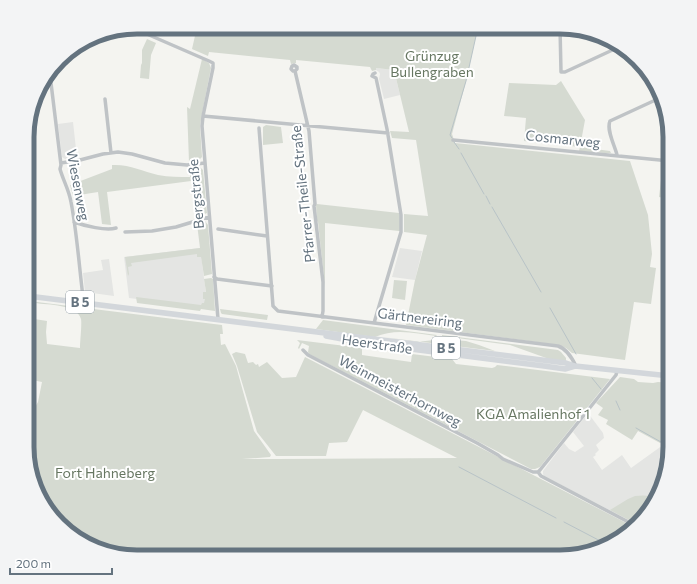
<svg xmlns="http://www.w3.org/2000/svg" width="697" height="584" font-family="Commissioner,sans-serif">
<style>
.built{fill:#e4e5e3}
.green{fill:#d5dad1}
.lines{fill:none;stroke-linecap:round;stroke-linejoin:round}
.stream{stroke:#b8c3c7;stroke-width:1}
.street{stroke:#bfc3c6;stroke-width:3.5}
.primary{stroke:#d3d7db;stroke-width:5.5}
.labels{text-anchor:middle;stroke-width:4;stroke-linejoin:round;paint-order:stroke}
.shield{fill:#fff;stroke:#929da5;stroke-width:1}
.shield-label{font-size:13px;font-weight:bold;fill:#64737f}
.park-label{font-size:14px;fill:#677762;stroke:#fff}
.street-label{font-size:14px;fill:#64737f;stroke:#fff}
.rim{fill:none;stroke:#64737f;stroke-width:5}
</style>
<rect width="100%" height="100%" fill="#f4f4f0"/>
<path class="built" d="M376 68 394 70 400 95 384 99 379 79 380 74 379 72 376 70Z
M73 122 77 158 65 159 62 157 58 124Z
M200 248 208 308 129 298 124 257Z
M400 248 422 251 415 280 392 277Z
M109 259 114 296 85 292 83 273 103 270 101 260Z
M588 413 603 433 604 438 596 445 599 450 595 454 596 455 593 457 602 470 622 455 631 468 663 445 670 450V454L662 485 623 517 544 476 543 474V471L564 443 569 449 575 452 584 446 573 432Z"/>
<path class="green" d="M197 27H478L466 81 452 134 455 143 630 161 648 215 652 254 650 267 656 268 651 304 634 302 625 360 572 353 566 348 559 345 406 325 415 280 427 235 404 232V214L428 216 416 140 392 138 390 131 409 132 394 70 376 68V70L372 71 370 67 296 60V63L291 64 290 60 209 52 208 56 192 49Z
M147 39 156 43 151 55 149 79 140 78 141 65 142 63V50Z
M202 59 209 63 211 68 201 119 200 126 202 157 198 161 189 162 187 107 190 109Z
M561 81 585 120 580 147 610 151 611 153H605L579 151 580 147 524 141 526 118 504 116 509 83 556 85Z
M266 125 281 127 283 143 263 145V127Z
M663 164 670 165V199L659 197Z
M112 165C129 164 142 171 158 175 169 177 179 177 190 177V167L199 166 203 170 207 213 196 218 191 181 107 192 111 225 102 224 98 192 73 196 70 185 112 169Z
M317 204 399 213 400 215V231H399L325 223V287L318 222 317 221 316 205Z
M205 221 208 225 212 274 204 276 201 257H197V254L131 263 132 266 128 267 129 274 128 276 125 257 200 248 197 224Z
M211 278 213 279 215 311 201 309 200 311 137 303 136 297 201 305 202 303H204L205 299H203V292H206L204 279Z
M394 280 407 281 405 300 392 298Z
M37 302 222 325 223 334H220L221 345 225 344 236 366 254 431 271 455 270 457 242 459H277L457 458 363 410 347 442 329 443 326 456H276L257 432 237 366 232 354 236 352 245 354 248 363 253 362 256 365 258 364 259 367 267 362 282 378 296 377 305 357 634 527 602 549 560 557H130L95 549 59 525 38 495 27 454V421L38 402 42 382 27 379 28 318 47 321 46 332 47 344 80 348C80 342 82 324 81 319 77 304 48 305 35 303Z
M220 309 268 315 267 320 222 314 221 313Z
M323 320 437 335 436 336C416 333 394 328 375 337L316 329Z
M442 335 558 350 561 352 566 358V361L549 359 510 345 442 336Z
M382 337 417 342 442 339 466 341 479 345 495 351Z
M297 340 362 348V355L411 362 412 354 452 359 456 364 492 368 495 367 497 365 610 379 540 467 535 469H531L309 354 308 352 309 346 302 343 299 349 298 348 300 343Z
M620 377 634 379 638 382 653 383 658 382 670 383V440L664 441 660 443 638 431 632 440 606 424 608 420 598 415 603 408 596 403Z
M635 496C642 495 650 495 657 498L638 525 610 510 628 499Z"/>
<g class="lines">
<path class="stream" d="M452 138 450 135 466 81 478 27
M454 142 459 149
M461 153 484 194
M486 196 490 204
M492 207 541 292
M550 308 576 354
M592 378 601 389
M616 401 620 410
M636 428 661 442
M459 467 556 518
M564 522 608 545"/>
<path class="street" d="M560 27 561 72H565L619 47
M133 28 209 61 213 63V68L203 116 202 126 218 319
M295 71 297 69V67L294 65 292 66 291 69 293 71H295L309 131 315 204 314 206 323 282V311L322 317
M50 73 52 76 51 83 61 165 60 169C63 180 69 190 71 202 77 233 79 265 83 297V302
M105 99 111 153
M203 116 388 133
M259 128 273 306 278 311 558 346C567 349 572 358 576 366
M453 140 670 161
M617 155C615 146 606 130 610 121L662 97
M61 163 80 160 103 154 118 152 132 154 165 163 187 165 205 163
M74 222C85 226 106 231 116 228
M218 229 267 236
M125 232 152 231 176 227 209 217
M214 277 217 279 272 286
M374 323 401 232V215L387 129 376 78 372 76 373 74 375 73
M303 350 308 355 477 443 498 455 503 459 533 472H538
M538 472 540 470 616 375 617 371
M538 472 541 476 636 526"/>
<path class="primary" d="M28 296 566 363 575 366 670 376
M326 336 364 343 544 366 565 369 575 366"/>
</g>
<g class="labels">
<g class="shield">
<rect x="66" y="291" width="28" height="22" rx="3"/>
<rect x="432" y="337" width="28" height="22" rx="3"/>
</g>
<g class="shield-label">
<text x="80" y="307">B 5</text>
<text x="446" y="353">B 5</text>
</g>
<g class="park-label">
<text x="432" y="61">Grünzug<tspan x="432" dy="16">Bullengraben</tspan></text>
<text x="533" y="419">KGA Amalienhof 1</text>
<text x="105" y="478">Fort Hahneberg</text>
</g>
<g class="street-label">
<text transform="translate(563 139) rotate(6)" y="5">Cosmarweg</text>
<text transform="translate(78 185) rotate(79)" y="5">Wiesenweg</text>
<text transform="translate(196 194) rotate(-95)" y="5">Bergstraße</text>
<text transform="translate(303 194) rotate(-96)" y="5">Pfarrer-Theile-Straße</text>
<text transform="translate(420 318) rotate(7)" y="5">Gärtnereiring</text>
<text transform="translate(377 344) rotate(8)" y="5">Heerstraße</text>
<text transform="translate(400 391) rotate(28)" y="5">Weinmeisterhornweg</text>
</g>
</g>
<path d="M0 0H697V584H0ZM137 34H560A103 103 0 0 1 663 137V447A103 103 0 0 1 560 550H137A103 103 0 0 1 34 447V137A103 103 0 0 1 137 34Z" fill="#f3f4f5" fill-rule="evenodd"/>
<path class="rim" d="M137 34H560A103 103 0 0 1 663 137V447A103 103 0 0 1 560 550H137A103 103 0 0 1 34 447V137A103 103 0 0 1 137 34Z"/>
<path d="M10 568v6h102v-6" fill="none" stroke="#64737f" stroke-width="2"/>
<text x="16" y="568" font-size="12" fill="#64737f" stroke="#ffffff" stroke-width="3" paint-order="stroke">200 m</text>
</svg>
